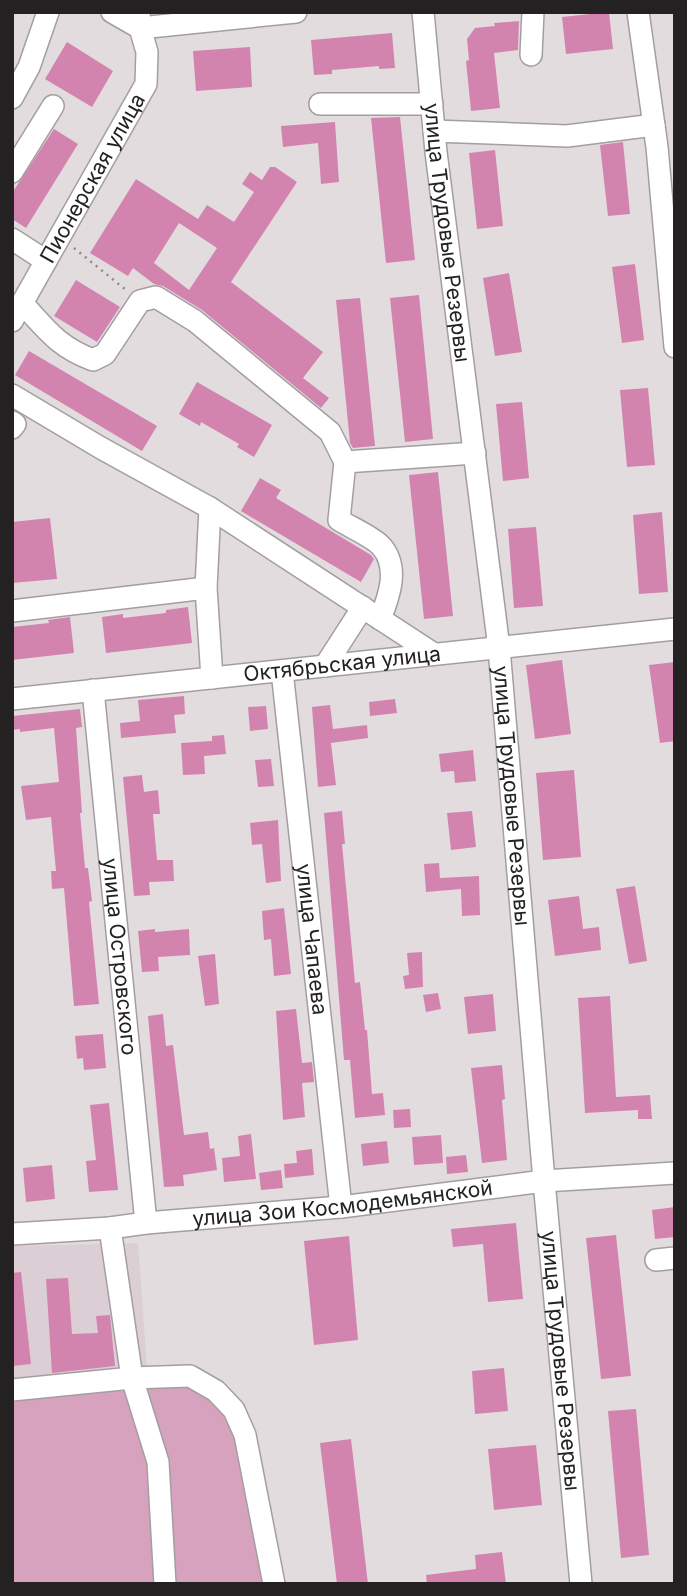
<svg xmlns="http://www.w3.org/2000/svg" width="687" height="1596" font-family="Inter,sans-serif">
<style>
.built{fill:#dcced5}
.green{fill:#d7a2bd}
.building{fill:#d384ae;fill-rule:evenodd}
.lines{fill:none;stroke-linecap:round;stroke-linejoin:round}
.minor-casing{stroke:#a49ea1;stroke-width:24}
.path{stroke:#8d888a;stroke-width:2.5;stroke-dasharray:2 5;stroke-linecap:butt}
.minor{stroke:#fff;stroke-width:21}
.labels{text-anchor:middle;stroke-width:5;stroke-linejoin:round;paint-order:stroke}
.street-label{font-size:21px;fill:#232122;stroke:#f0eaec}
</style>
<rect width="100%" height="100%" fill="#e3dcdf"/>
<path class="built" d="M138 1243 147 1368 12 1385V1246Z"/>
<path class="green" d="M141 1384H193L230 1415 267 1584H174Z
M129 1387 153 1466 157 1584H12V1400Z"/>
<path class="building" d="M609 12 613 49 566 54 562 17Z
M519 21 518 50 494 53 500 108 471 111 466 61 469 60 467 39 475 28 495 26 494 23Z
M392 33 395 68 379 69V66L332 70V74L314 75 311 40Z
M67 42 113 71 92 107 45 79Z
M250 47 252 87 196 91 193 51Z
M400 117 415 260 386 263 371 118Z
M335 122 339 182 321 184 318 143 283 147 281 126Z
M54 129 78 144 26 228 12 219V193Z
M623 142 630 214 608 216 600 145Z
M495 150 503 226 477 229 469 153Z
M270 167H275L297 182 231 282 323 352 303 378 329 398 321 408 202 310 163 286 154 284 133 268 128 276 90 253 136 179 198 219 207 205 234 222 254 192 242 184 250 172 262 180ZM179 223 217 248 189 290 154 263Z
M635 264 644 340 622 343 612 267Z
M509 273 522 352 495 356 483 278Z
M76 280 120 307 97 342 54 316Z
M419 295 433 439 405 442 390 298Z
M360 298 375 446 353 448 350 443 336 300Z
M29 351 157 426 142 451 15 375Z
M197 382 272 425 254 457 237 447 239 444 201 422 200 426 179 414Z
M648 388 655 465 627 467 620 390Z
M522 402 529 478 503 481 496 404Z
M438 472 453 616 424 619 409 475Z
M260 478 281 490 276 498 371 555 374 559 361 582 241 511Z
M662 512 668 592 639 594 633 515Z
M50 518 57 579 12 583V522Z
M536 527 543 606 514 608 508 529Z
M188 607 192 643 106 653 102 617 123 614V618L166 613V610Z
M70 617 74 653 12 660V627L49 623 48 620Z
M562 660 571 734 535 739 526 665Z
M675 662V741L660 743 649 665Z
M184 696 185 714 174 715 176 733 121 738 120 723 140 721 138 700Z
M395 699 397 713 370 716 369 702Z
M330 705 333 729 367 725 368 738 331 743 336 785 318 787 312 707Z
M266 706 268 729 250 731 248 707Z
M80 709 82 727 76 728 82 813H80L85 868H88L92 901 89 902 99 1004 74 1006 64 888 52 889 51 871H56L51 817 26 820 21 786 59 782 54 728 20 732V729L12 730V716Z
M224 735 226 754 204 756 205 774 183 775 181 743 212 741V736Z
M473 750 476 781 455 783 454 771 441 772 439 754Z
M271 759 274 786 258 787 255 760Z
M574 770 581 857 543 860 536 773Z
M142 775 144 792 158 790 160 814H153L157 860H173L174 881 149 882 150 895 134 896 123 777Z
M342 811 345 844H342L355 983 360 982 365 1030H367L372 1094 383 1093 385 1115 355 1118 350 1060H344L324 813Z
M472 811 476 847 451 850 447 813Z
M278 820 281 881 266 883 262 844 252 845 250 823Z
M439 863 440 878 479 876 480 915 462 916 461 889 426 892 424 864Z
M635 886 647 961 629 964 616 889Z
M579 896 583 929 599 927 601 950 555 956 548 900Z
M284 908 291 974 274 976 271 939 264 940 262 911Z
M155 929V932L189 929 190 955 158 957 159 971 142 972 138 931Z
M422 952 423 987 405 989 403 976 409 975 407 953Z
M215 954 219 1004 205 1006 198 956Z
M438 993 441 1009 426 1012 423 995Z
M493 994 496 1031 468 1034 464 997Z
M610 996 616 1097 650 1095 652 1119H638V1110L585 1113 578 998Z
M296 1009 302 1063 312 1062 314 1082 302 1083 305 1117 283 1120 276 1011Z
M163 1014 166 1046 173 1045 184 1135 208 1132 210 1149 214 1148 217 1170 183 1175 184 1186 164 1187 148 1016Z
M103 1034 106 1068 84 1070 83 1058 77 1059 75 1036Z
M502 1065 505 1099 502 1100 507 1160 482 1163 471 1068Z
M109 1103 118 1190 89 1192 86 1161 96 1160 90 1105Z
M410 1109 411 1127 394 1128 393 1110Z
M251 1134 256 1179 224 1182 222 1158 240 1156 238 1136Z
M441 1135 443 1163 414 1165 412 1137Z
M387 1141 389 1163 363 1166 361 1144Z
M312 1149 314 1175 285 1178 284 1164 297 1163 296 1151Z
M466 1155 468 1172 447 1174 446 1157Z
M52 1165 55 1199 26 1202 23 1168Z
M281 1170 283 1188 261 1190 259 1173Z
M675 1207V1237L655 1239 652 1210Z
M516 1223 523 1299 488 1302 483 1244 453 1247 451 1229Z
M616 1235 631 1376 601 1379 586 1238Z
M349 1236 358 1340 314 1345 304 1241Z
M21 1272 31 1364 12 1366V1273Z
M68 1278 72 1334 98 1333 96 1316 110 1315 115 1366 52 1373 46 1279Z
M504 1368 508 1411 475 1414 472 1371Z
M636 1409 649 1555 621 1558 608 1411Z
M351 1439 368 1584H337L320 1443Z
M536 1445 542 1505 494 1510 488 1449Z
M502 1552 506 1584H427L426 1575 476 1569 475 1555Z"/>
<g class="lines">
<g class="minor-casing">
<g id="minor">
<path d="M112 12 140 28 296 12"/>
<path id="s1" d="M423 12 436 152 499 648 544 1181 581 1584"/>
<path d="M638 12 657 147 675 347"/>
<path d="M531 55 533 12"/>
<path d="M12 98 29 67 48 12"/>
<path d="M320 104H432"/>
<path d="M434 131 567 136 654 125"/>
<path d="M12 172 53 106"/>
<path d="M12 239 46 261"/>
<path d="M22 303C47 330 58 347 93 360L105 354 140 301 156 297 195 321 330 432 345 462"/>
<path id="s2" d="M12 321 146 84 147 52 140 28 139 12"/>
<path d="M12 395 101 448 210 508 434 654"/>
<path d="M12 422 15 424 12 428"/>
<path d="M210 508 206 588 212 678"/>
<path d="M12 611 206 588"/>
<path d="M380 619C389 597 400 567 381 546 373 537 350 527 339 520L345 462 475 453"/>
<path d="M325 666 363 607"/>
<path id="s3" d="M282 671 341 1207"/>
<path id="s4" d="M93 690 146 1223"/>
<path id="s5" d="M12 699 675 629"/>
<path d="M110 1228 132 1378 158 1462 165 1584"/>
<path id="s6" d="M12 1234 110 1228 146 1223 341 1207 544 1181 675 1173"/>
<path d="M656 1260 675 1258"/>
<path d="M12 1390 132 1378 190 1376 216 1391 234 1410 245 1435 274 1584"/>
</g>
</g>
<path class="path" d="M74 248 126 290"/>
<use href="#minor" class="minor"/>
</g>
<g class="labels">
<g class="street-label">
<text dy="7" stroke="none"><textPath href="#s2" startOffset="164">Пионерская улица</textPath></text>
<text dy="7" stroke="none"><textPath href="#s1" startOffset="222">улица Трудовые Резервы</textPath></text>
<text dy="7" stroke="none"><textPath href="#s5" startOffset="332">Октябрьская улица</textPath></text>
<text dy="7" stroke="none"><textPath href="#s1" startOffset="789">улица Трудовые Резервы</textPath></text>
<text dy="7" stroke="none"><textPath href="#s3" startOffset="270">улица Чапаева</textPath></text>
<text dy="7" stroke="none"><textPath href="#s4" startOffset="268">улица Островского</textPath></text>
<text dy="7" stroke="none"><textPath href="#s6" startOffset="332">улица Зои Космодемьянской</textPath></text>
<text dy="7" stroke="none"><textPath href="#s1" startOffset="1356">улица Трудовые Резервы</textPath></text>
</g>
</g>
<rect width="687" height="1596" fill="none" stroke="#232122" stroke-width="28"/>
</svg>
